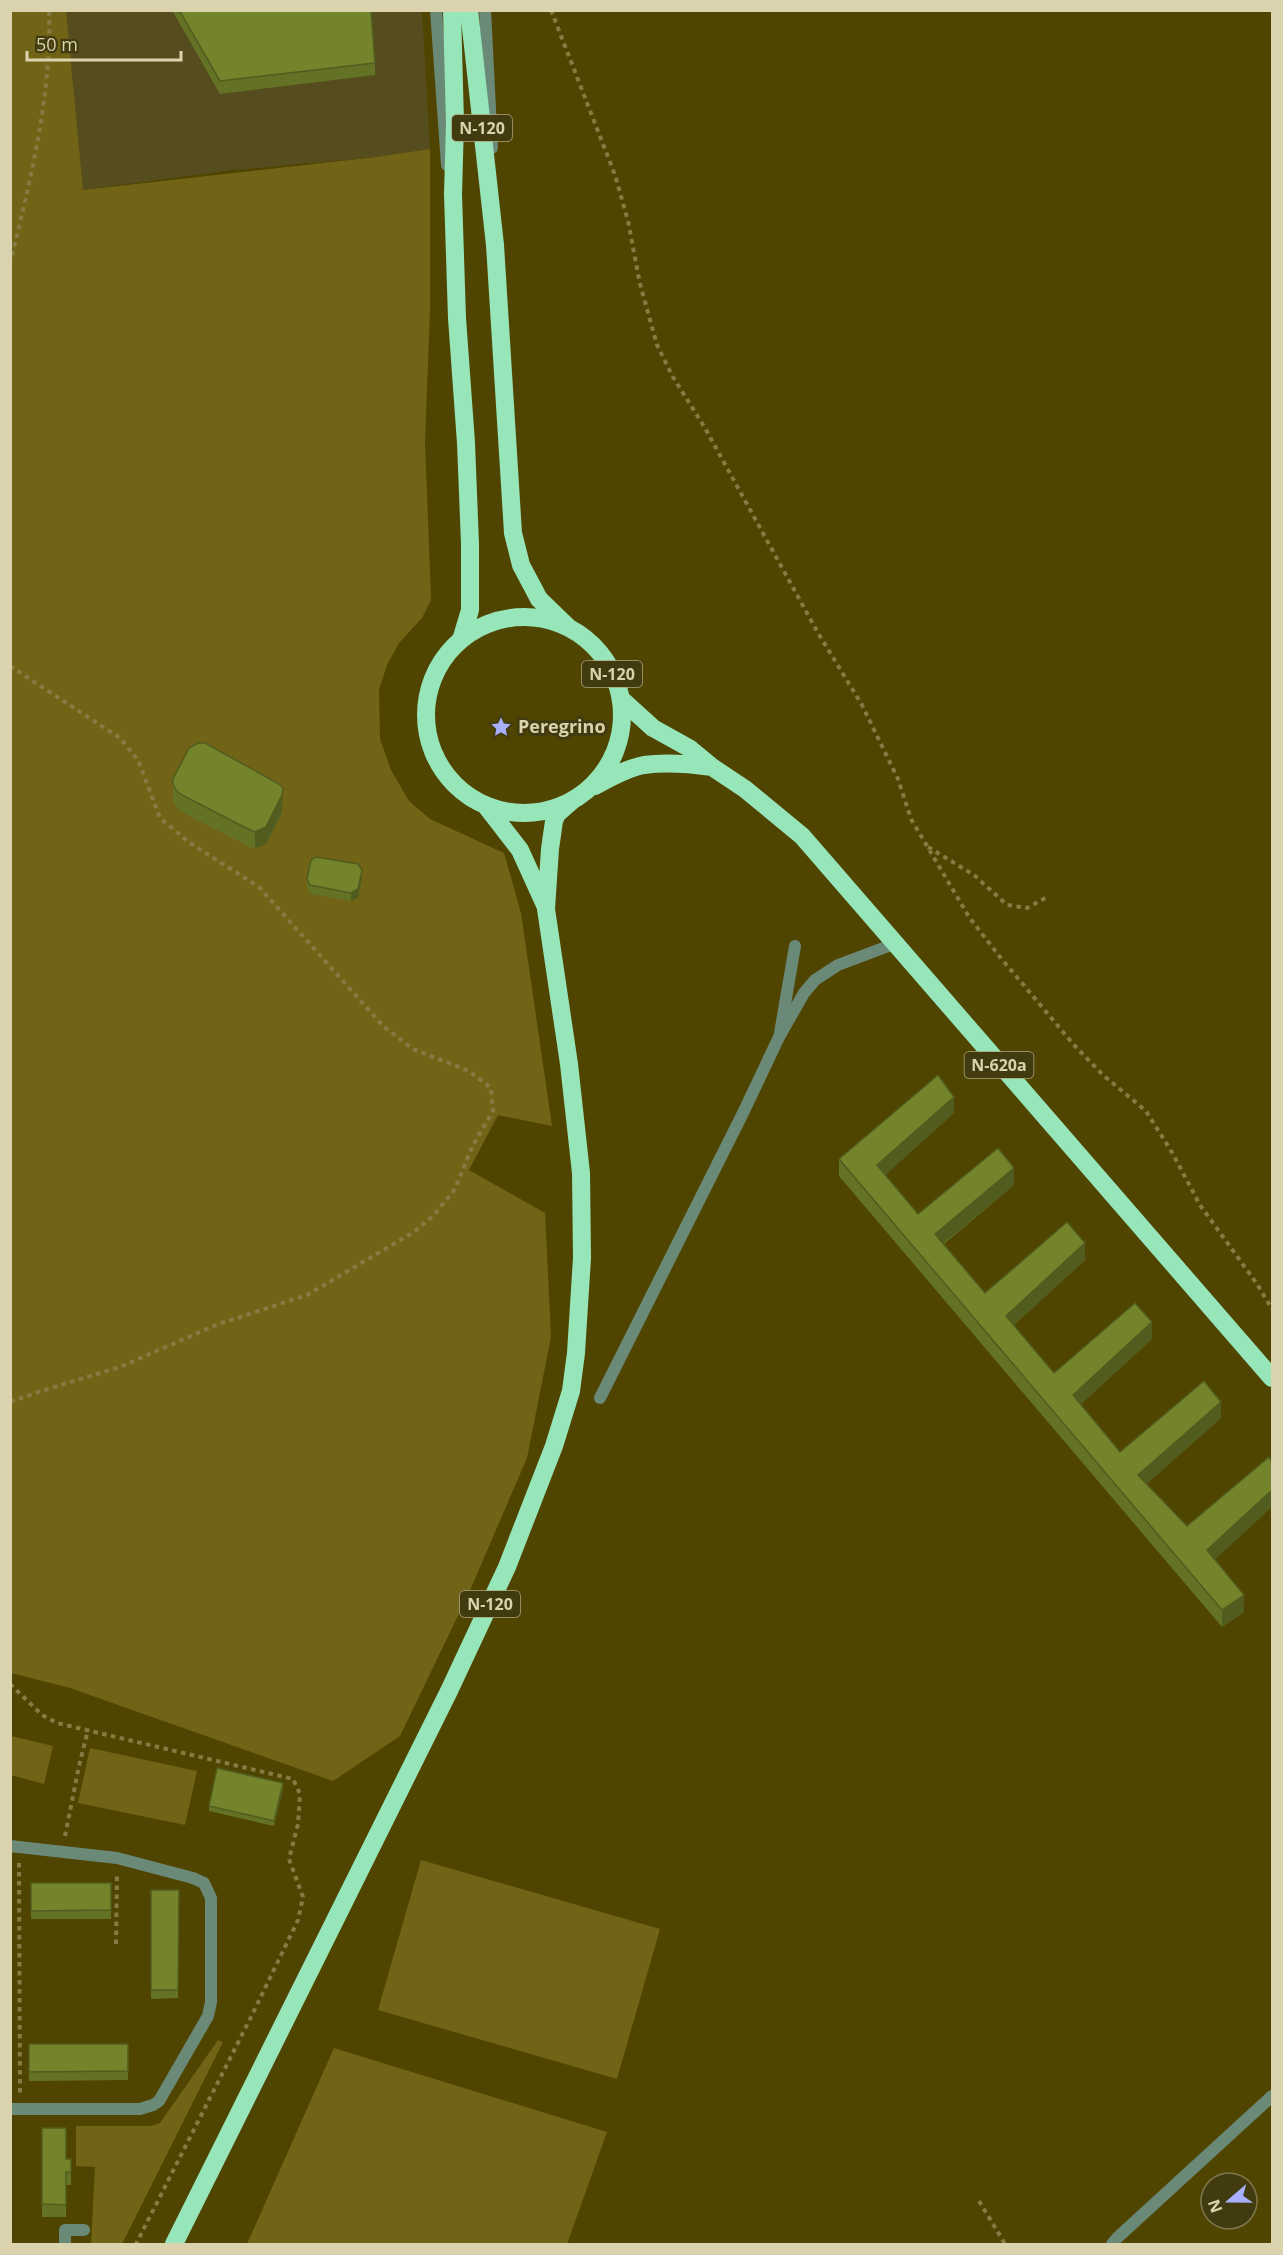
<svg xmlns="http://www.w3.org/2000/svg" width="1283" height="2255" font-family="'Open Sans',sans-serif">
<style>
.built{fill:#564d1e}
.green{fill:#726416}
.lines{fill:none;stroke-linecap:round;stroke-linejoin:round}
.path{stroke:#867c43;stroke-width:4;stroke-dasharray:4.5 4.5;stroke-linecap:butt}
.lane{stroke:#6a8977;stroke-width:12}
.street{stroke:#6a8977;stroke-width:12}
.highway{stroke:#96e6b9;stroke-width:18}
.wall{fill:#647225}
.shaded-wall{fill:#515c1e}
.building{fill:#74842b;stroke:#515c1e;stroke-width:1.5}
.labels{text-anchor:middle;stroke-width:6;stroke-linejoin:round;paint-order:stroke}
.shield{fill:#423b10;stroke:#aca57e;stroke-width:1.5}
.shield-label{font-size:16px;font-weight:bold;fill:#dad3ad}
.poi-label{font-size:18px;font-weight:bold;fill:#dad3ad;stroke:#423b10;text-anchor:start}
</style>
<rect width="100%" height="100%" fill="#504500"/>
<path class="built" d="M66 11H422L430 149 376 157 234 170 82 190Z"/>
<path class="green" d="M10 11H66L83 190 376 157 430 149V312L425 441 431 600 422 618 399 643 387 665 379 690 380 739 391 770 409 801 430 819 504 853 521 913 552 1126 498 1115 469 1170 545 1213 551 1337 527 1458 468 1595 400 1736 333 1781 70 1688 11 1673Z
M11 1736 53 1746 44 1784 11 1775Z
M90 1748 197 1771 185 1825 78 1803Z
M421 1860 660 1929 617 2079 378 2010Z
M218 2040 223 2042 122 2244H88H91L95 2167 76 2166V2126H151L160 2123Z
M334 2048 607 2132 567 2244H247Z"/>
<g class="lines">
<path class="path" d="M551 10 615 175 628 221 640 284 657 345 673 377 705 428 818 633 862 705 898 779 911 819 969 917 1000 957 1074 1045 1103 1075 1146 1111 1173 1154 1200 1205 1257 1284 1272 1309
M10 264C30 181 52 96 49 10
M10 666 120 738 138 760 160 818 190 843 259 887 383 1026 413 1049 469 1071 491 1088 493 1111 473 1145 455 1189 433 1216 414 1232 307 1295 216 1325 120 1367 38 1392 10 1402
M928 847 974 875 1007 905 1027 908 1047 897
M10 1684 42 1715 57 1723 293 1779 300 1794 298 1824 289 1859 303 1897 298 1920 252 2015 136 2244
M65 1836 79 1766 88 1730
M19 1863 20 2095
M116 1944 117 1874
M979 2201 1005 2244"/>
<path class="lane" d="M436 10 447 165
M485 10 492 148
M780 1033 795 946
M1112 2244 1117 2238 1272 2096"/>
<path class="street" d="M600 1398 743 1113 779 1037 804 993 815 980 838 965 894 944
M10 1846 117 1858 193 1878 204 1883 211 1898V2002L208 2016 159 2101 153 2105 140 2109H10
M65 2244V2230H84"/>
<path class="highway" d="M452 10 455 123 453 194 457 318 466 443 470 544V610L461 640
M469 10 495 245 513 533 521 565 539 599 568 627
M426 715a98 98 0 1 1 196 0a98 98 0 1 1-196 0Z
M621 699 653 728 689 748 712 767 745 789 802 836 1272 1378
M595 786C610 778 627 768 644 765 666 762 690 764 712 767
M486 806 520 850 545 905
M174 2244 449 1691 507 1567 554 1446 571 1391 576 1353 582 1258 581 1173 569 1064 546 909 550 849 554 821 557 814 573 800"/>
</g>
<path class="wall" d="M172 10H371L375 63V75L220 94Z
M173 784 282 812 266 844 255 848 250 847 180 811 176 806 173 801Z
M362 878 358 898 351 901 310 894 307 887V879Z
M954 1113 885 1175 918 1214 1014 1185 944 1244 985 1293 1085 1260 1014 1325 1054 1373 1152 1339 1081 1404 1120 1452 1221 1418 1146 1484 1215 1560 1244 1612 1222 1627 839 1176V1159Z
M283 1788 274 1826 209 1811V1806Z
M31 1883H111V1919H31Z
M151 1890H179L178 1998 151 1999Z
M29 2044H128V2080L29 2081Z
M42 2128 66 2159H71V2185H66V2217H42Z"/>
<path class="shaded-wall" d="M283 788 282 812 266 844 255 848V832Z
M362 870V878L358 898 351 901V893Z
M954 1097V1113L877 1182V1165Z
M1014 1168V1185L935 1250V1234Z
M1085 1243V1260L1006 1332V1316Z
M1152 1322V1339L1073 1411V1395Z
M1221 1402V1418L1138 1492V1475Z
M1272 1490V1507L1207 1567V1550Z
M1244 1595V1612L1222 1627V1610Z
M283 1783V1788L274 1826V1821Z"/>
<path class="building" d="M179 10H371L375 63 220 81Z
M198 743H205L279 784 283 788 282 795 266 827 255 832 250 830 180 794 176 790 173 784V779L189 748Z
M316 857 358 864 362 870 358 889 351 893 310 885 307 879 311 860Z
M938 1075 954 1097 877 1165 918 1214 998 1148 1014 1168 935 1234 985 1293 1067 1222 1085 1243 1006 1316 1054 1373 1135 1303 1152 1322 1073 1395 1120 1452 1204 1381 1221 1402 1138 1475 1187 1526 1269 1457 1272 1463V1490L1207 1550 1244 1595 1222 1610 839 1159Z
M217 1768 283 1783 274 1821 209 1806Z
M31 1883H111V1910L31 1911Z
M151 1890H179L178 1990H151Z
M29 2044H128V2071L29 2072Z
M42 2128H66V2159H71V2172H66V2205L42 2204Z"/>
<defs>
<g id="sight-bare" transform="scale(1.62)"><path d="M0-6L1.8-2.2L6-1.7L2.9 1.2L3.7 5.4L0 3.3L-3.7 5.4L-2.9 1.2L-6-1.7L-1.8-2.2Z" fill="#a8b0fc" stroke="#423b10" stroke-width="2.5" paint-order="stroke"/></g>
</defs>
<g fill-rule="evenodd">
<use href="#sight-bare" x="501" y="727"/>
</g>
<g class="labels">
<g class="shield">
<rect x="452" y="115" width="60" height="26" rx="4.5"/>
<rect x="582" y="661" width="60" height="26" rx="4.5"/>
<rect x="964.5" y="1052" width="69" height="26" rx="4.5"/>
<rect x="460" y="1591" width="60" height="26" rx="4.5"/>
</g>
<g class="shield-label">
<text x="482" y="134">N-120</text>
<text x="612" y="680">N-120</text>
<text x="999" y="1071">N-620a</text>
<text x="490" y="1610">N-120</text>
</g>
<g class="poi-label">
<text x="518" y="733">Peregrino</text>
</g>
</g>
<rect width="1283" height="2255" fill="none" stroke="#dad3ad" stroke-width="24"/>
<g transform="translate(1229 2201) rotate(250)"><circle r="28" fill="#423b10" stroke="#7f784f" stroke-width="1.5"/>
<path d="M0-4.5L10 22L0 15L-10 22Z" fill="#a8b0fc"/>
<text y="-9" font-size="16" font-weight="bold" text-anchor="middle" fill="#dad3ad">N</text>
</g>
<path d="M27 51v9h154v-9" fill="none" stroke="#dad3ad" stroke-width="3"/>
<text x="36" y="51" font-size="18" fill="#dad3ad" stroke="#423b10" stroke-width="4.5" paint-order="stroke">50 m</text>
</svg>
